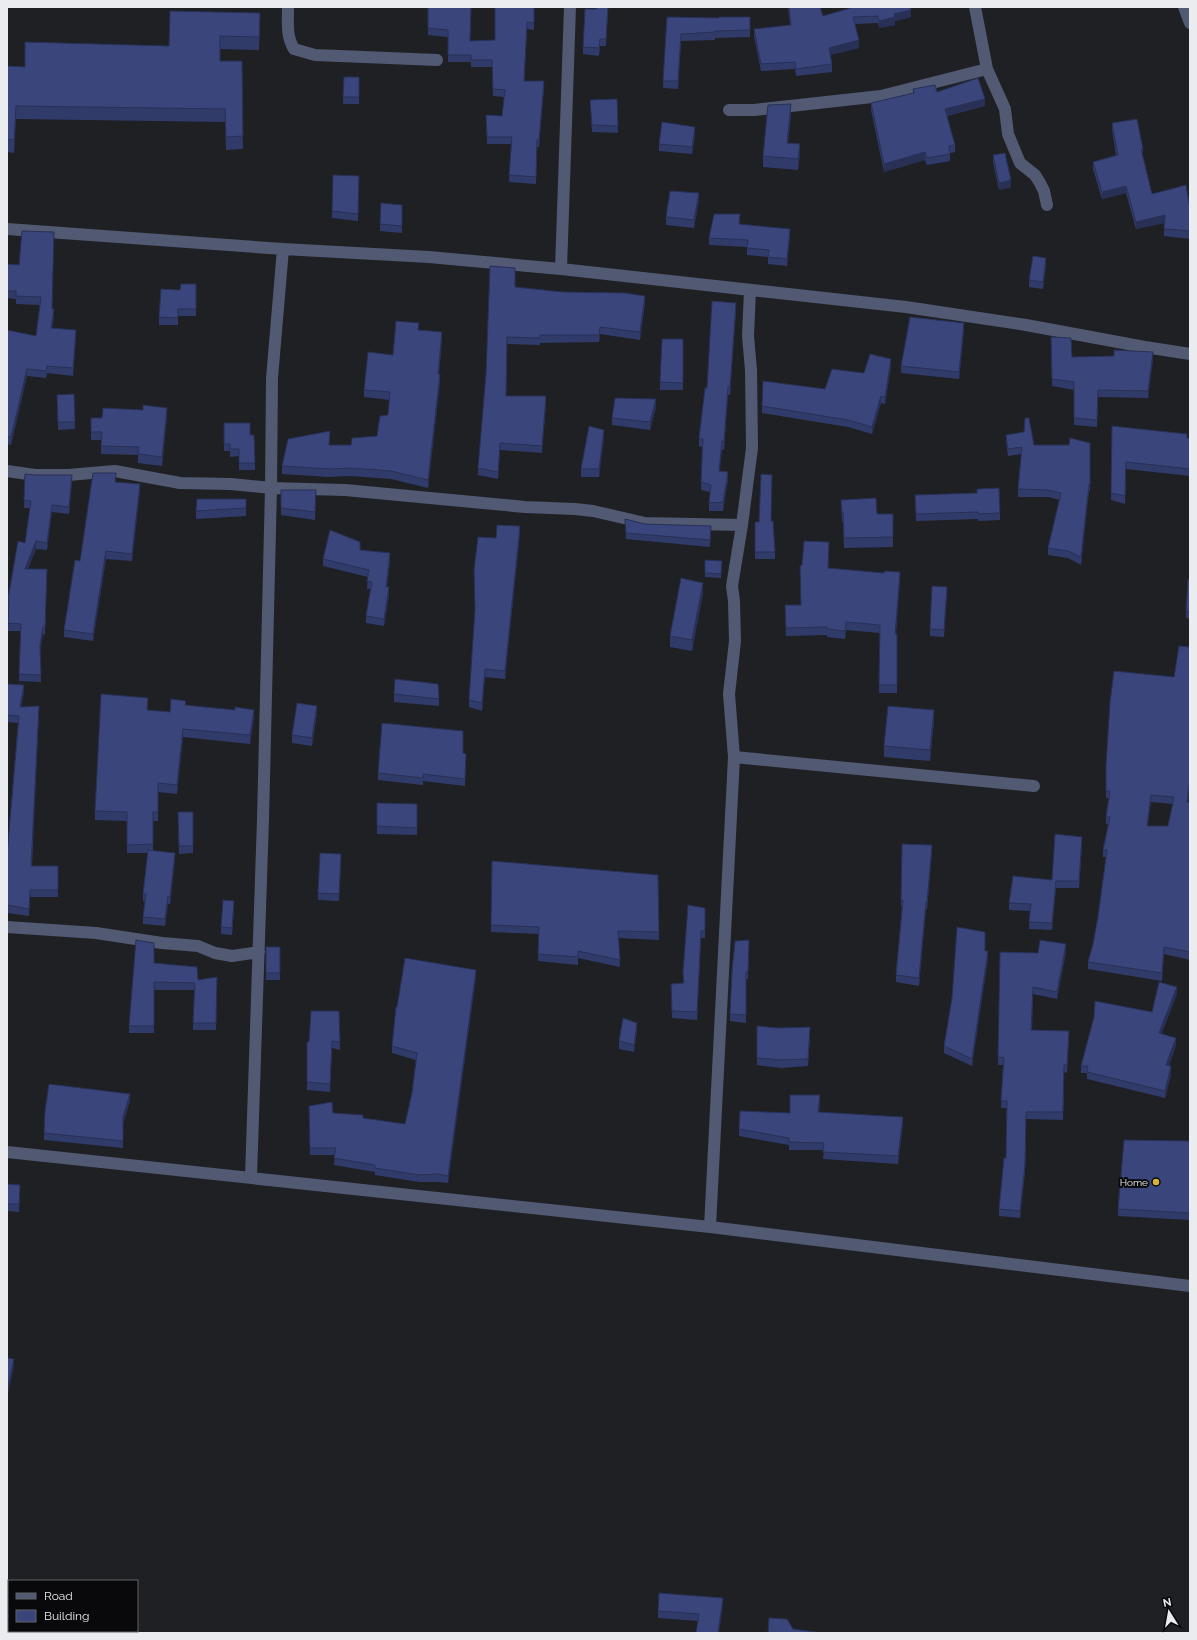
<svg xmlns="http://www.w3.org/2000/svg" width="1197" height="1640" font-family="Raleway,sans-serif">
<style>
.lines{fill:none;stroke-linecap:round;stroke-linejoin:round}
.street{stroke:#525972;stroke-width:12}
.wall{fill:#313b6a;fill-rule:evenodd}
.shaded-wall{fill:#283056}
.building{fill:#39457b;stroke:#283056;fill-rule:evenodd}
.poi-dot{fill:#d8b434;stroke:#09090b;stroke-width:1.5}
.labels{text-anchor:middle;stroke-width:4;stroke-linejoin:round;paint-order:stroke}
.poi-label{font-size:10px;fill:#ebecef;stroke:#09090b;text-anchor:end}
</style>
<rect width="100%" height="100%" fill="#1e2024"/>
<g class="lines">
<path class="street" d="M288 7C288 22 286 36 294 49L315 55 437 60
M975 7 987 69 1005 109 1008 134 1020 163 1035 175 1040 183 1044 191 1047 205
M1184 7 1190 23
M729 110H754L881 96 987 69
M7 229 283 249 429 257 561 269 906 307 1026 325 1145 347 1190 354
M561 269 570 7
M7 471 35 475H68L115 471 180 483 231 484 271 488 345 490 525 507 575 509 593 511 645 523 742 525
M734 757 1034 786
M7 927 96 933 162 943 198 946 215 953 232 956 259 952
M7 1152 710 1227 1190 1286
M251 1177 263 819 271 488 272 378 283 249
M710 1227 734 757 729 694 735 641 734 601 732 586 742 525 752 448 751 370 748 336 750 290"/>
</g>
<path class="wall" d="M428 7 470 41 495 40 534 7V30L527 29 524 81 544 88 539 147H537L536 184 509 182 511 144H487L486 115 502 116 504 97 493 96 492 67H471V62H448V37L428 35Z
M608 7 606 46H600L599 56 583 54V47L597 9Z
M608 7H622V8Z
M788 7H820L823 16 854 7 911 17 895 21V25L879 28 878 23 855 24 859 48 830 55 832 64V72L796 76 795 69 761 71 754 36V29L790 25Z
M667 17 719 18 750 17V37L715 38V40L681 41 678 89 663 88Z
M260 26 259 50 220 49V61H242L243 149 226 150 225 122 16 119 14 153 7 152V66L25 67 169 46Z
M344 77H359V104H343Z
M913 89 937 92 985 106 947 116 955 145V152L950 153V161L927 165 925 160 884 172 871 110V103L913 94Z
M617 99 618 133 592 132 590 100Z
M791 115 788 143 800 155 798 170 763 167V156Z
M1112 123 1143 149V156L1152 194 1190 209V239L1164 236V223L1136 229 1126 193 1102 199 1093 169V162L1116 155 1112 130Z
M695 134 692 154 659 151V144Z
M993 155 1011 187 999 190 993 162Z
M359 176 358 221 332 218V211Z
M699 200 694 228 666 225V217Z
M402 205V233L380 231V224Z
M740 221V225L790 236 787 266 768 264V257L747 255V247L709 245V238Z
M7 264 19 265 52 309 54 317 52 328 76 338 73 376 47 373 46 378 27 376 11 445 7 444V330L36 336 40 305 16 304V299L7 298Z
M1046 265 1043 289 1029 287V280Z
M196 284V316H178V325H159V317L180 290Z
M515 287 645 303 640 340 600 334 599 342 540 343V345L507 344 506 396 546 403 542 453 500 450 498 479 478 475V468Z
M736 311 730 395H728L724 450H722L719 471 728 480 723 511H709V503L710 492 701 490 702 447 699 446V438L707 388Z
M419 330 442 340 439 374 440 382 428 488 391 479 350 476 329 477 282 474V466L330 445H351L377 436 388 415 390 400 364 397V390L393 355Z
M964 330 959 379 901 373V366Z
M1051 337 1072 357 1153 359 1148 398 1098 397 1097 427 1074 425V390L1052 386Z
M683 339V390H660V382Z
M891 366 885 404 881 403 872 434 848 427 762 413V406L825 389 864 373Z
M74 394 75 429 58 430 57 395Z
M656 407 650 430 612 425V418Z
M167 416 162 466 138 463V455L101 454V440H91V418Z
M224 423 250 435H254L255 470H239V456L230 457V451H224Z
M1112 426 1190 439V476L1126 469 1125 504 1111 500Z
M1006 435 1034 445H1069L1090 443V491H1089L1081 565 1068 558 1048 555V548L1060 500 1048 497H1018V489L1022 454 1008 456 1006 442Z
M604 437 599 477H581V469Z
M25 474 72 482 69 514 52 512 47 550 36 549 28 569H47L45 635 43 634 40 652 41 682 19 681 21 631H8L9 606H8V599L25 543 30 508H24Z
M116 480V482L140 491 132 561 106 559 93 641 64 637V630L80 561Z
M281 490H316L315 520 281 515Z
M915 495 1000 513V520L978 521V519L916 521Z
M246 499V516L196 519V511Z
M841 500 877 514H893V547L844 548 843 522H842Z
M625 519 645 524 711 532 710 547 626 539Z
M771 521 775 552V559H755V522Z
M520 533 505 679 485 677 482 711 469 707V700L496 538Z
M360 550 390 561 387 587 389 595 384 626 366 623V616L370 589H367L368 577 323 566V559Z
M829 550 828 568 900 580 896 634H897V693H879L880 633 846 630 845 639 827 637V635L786 636 785 613 801 605 802 565Z
M705 560 722 561 721 578 705 577Z
M1190 579V619L1186 618V611Z
M703 593 692 651 670 647V636Z
M947 594 944 637 930 636V629Z
M1190 647V787L1188 803H1190V960L1164 954 1162 981 1088 969V962L1093 944 1098 917 1106 857H1103V850L1109 825 1106 824V817L1109 798H1106V765L1174 677ZM1151 802 1173 804 1168 826H1147Z
M7 684 24 692 21 707 39 713 32 866H58V897H30L29 916 7 913V855L18 723 7 722Z
M394 694 439 699V706L394 702Z
M186 705 254 718 250 744 183 737 177 794 158 792V821H153V850L175 860 170 904H168L165 926 143 924V917L145 901H143V894L148 853H127V821L95 820V811L147 710 170 712Z
M317 713 312 746 292 743V735Z
M934 721 930 761 884 757V746Z
M463 753 466 761 465 786 423 781V785L378 780V773Z
M377 803 417 804V835L377 834Z
M178 812H193V853L179 854Z
M1082 844 1079 888H1056L1052 930 1029 929 1030 911 1009 910V903L1052 880Z
M932 852 927 909H926L919 986 896 982V975L902 907H901V900Z
M492 861 658 875 659 940 618 938 620 967 578 958V965L538 961 539 934 491 932Z
M341 862 339 901 318 900V893Z
M234 908 232 935 221 934V927Z
M705 908V938H701L697 1020 672 1018 671 991 683 983V973Z
M749 940 748 979H746V1023L730 1021V1014Z
M266 947H280V980H266Z
M985 951 988 958 972 1066 944 1053V1046Z
M1000 952 1038 953 1066 952 1057 999 1033 994 1032 1030 1069 1039 1067 1073 1064 1072 1063 1120 1026 1119 1025 1172 1020 1218 999 1216V1209L1006 1158 1007 1108H1001L1003 1065H998Z
M154 963 198 980 217 977 216 1030H193L194 990H154V1033H129V1026Z
M476 977 448 1183 438 1182H419L375 1175V1172L334 1165 335 1155H310L309 1106 333 1113 363 1118 405 1124 412 1093 416 1060 392 1053V1046L397 1007Z
M1177 994 1161 1034 1176 1045 1169 1066 1171 1074 1165 1098 1087 1079V1073H1081V1066Z
M339 1011 340 1050 332 1048 330 1092 307 1090V1042H309Z
M757 1026 778 1028 810 1034 808 1066 781 1068 757 1065Z
M637 1030 634 1052 619 1049V1041Z
M130 1101 123 1124V1148L44 1140V1133Z
M820 1102 819 1112 903 1124 898 1164 823 1159 824 1150H789V1145L739 1136V1129L790 1113Z
M1190 1141V1220L1118 1216V1209Z
M7 1184 20 1185 19 1212 7 1211Z
M723 1605 698 1621 658 1618V1611Z"/>
<path class="shaded-wall" d="M911 10V17L895 21V25L879 28V21L894 14Z
M681 34V41L678 89V81Z
M859 40V48L829 55V48Z
M544 81V88L539 147V140Z
M985 99V106L945 116V109Z
M791 104V115L787 153V143Z
M16 106V119L14 153V140Z
M695 127V134L692 154V147Z
M800 144V155L798 170V159Z
M925 152V160L884 172V164Z
M1011 180V187L999 190V183Z
M1126 186V193L1102 199V192Z
M699 193V200L694 228V220Z
M1165 215V223L1136 229V222Z
M790 229V236L787 266V259Z
M1046 258V265L1043 289V282Z
M645 296V303L640 340V332Z
M736 303V311L730 395V387Z
M54 309V317L51 336V328Z
M964 323V330L959 379V372Z
M600 327V334L599 342V335Z
M76 330V338L73 376V368Z
M442 332V340L438 381V374Z
M1153 352V359L1148 398V391Z
M891 359V366L885 404V397Z
M27 369V376L11 445V437Z
M440 374V382L428 488V480Z
M728 387V395L724 450V442Z
M546 396V403L542 453V446Z
M881 396V403L872 434V427Z
M656 399V407L650 430V422Z
M167 408V416L162 466V457Z
M604 430V437L599 477V469Z
M722 441V450L719 479V471Z
M500 443V450L498 479V472Z
M728 472V480L723 511V502Z
M72 475V482L69 514V507Z
M140 484V491L132 561V554Z
M1089 484V491L1081 565V557Z
M52 505V512L47 550V543Z
M520 526V533L505 679V671Z
M36 541V549L25 576V569Z
M106 551V559L93 641V634Z
M390 553V561L386 594V587Z
M900 572V580L895 642V634Z
M703 583V593L692 651V640Z
M389 587V595L384 626V619Z
M43 627V634L40 652V645Z
M485 669V677L482 711V703Z
M24 685V692L20 714V707Z
M317 706V713L312 746V738Z
M254 710V718L250 744V735Z
M934 710V721L930 761V750Z
M183 729V737L177 794V785Z
M1190 780V787L1187 810V802Z
M1151 795V802L1147 833V826Z
M1082 837V844L1079 888V881Z
M932 845V852L927 909V902Z
M175 853V860L170 904V897Z
M1056 881V888L1052 930V923Z
M168 896V904L165 926V919Z
M234 901V908L232 935V928Z
M926 902V909L919 986V978Z
M701 931V938L697 1020V1012Z
M1066 944V952L1057 999V992Z
M1164 947V954L1162 981V973Z
M988 951V958L972 1066V1059Z
M476 970V977L448 1183V1176Z
M1177 987V994L1159 1041V1033Z
M637 1023V1030L634 1052V1045Z
M1176 1038V1045L1166 1073V1065Z
M1171 1066V1074L1165 1098V1091Z
M130 1094V1101L123 1124V1117Z
M820 1095V1102L818 1119V1112Z
M1026 1112 1025 1172 1020 1218V1211Z
M903 1117V1124L898 1164V1156Z
M14 1359V1367L7 1398V1391Z
M723 1598V1605L719 1633H718Z"/>
<path class="building" d="M428 7H471L470 41 495 40V7H534V23L527 22 524 81H544L539 140H537L536 177 509 175 512 137H487L486 115 502 116 505 90 493 89 492 60H471V55H448V30L428 28Z
M597 7H608L606 39H600L599 48 583 47 585 9H597Z
M789 7H820L823 16 854 7H910L911 10 894 14 895 17 879 21 878 16 853 17 859 40 829 48 832 64 796 69 795 62 761 64 754 29 791 25Z
M170 11 260 13 259 37 220 36V61H242L243 136 226 137 225 109 16 106 14 140 7 139V66L25 67V42L169 46Z
M667 17 719 18V17H750V30L715 31V32L681 34 678 81H663Z
M344 77H359V97H343Z
M978 78 985 99 945 109 955 145 949 146 950 154 927 158 925 152 884 164 871 103 914 93 913 89 935 85 937 92Z
M617 99 618 126 592 125 590 100Z
M791 104 787 143 800 144 798 159 763 156 768 105Z
M1137 119 1143 149H1141L1152 194 1186 185 1190 209V231L1164 229 1165 215 1136 222 1126 186 1102 192 1093 162 1118 155 1112 123Z
M662 122 695 127 692 147 659 144Z
M1005 153 1011 180 999 183 993 155Z
M333 175 359 176 358 214 332 211Z
M670 191 699 193 694 220 666 217Z
M381 203 402 205V226L380 224Z
M714 214H740L739 224 790 229 787 259 768 257 769 250 747 248 748 240 709 238Z
M22 231 54 232 52 309H54L51 328 76 330 73 368 47 366 46 371 27 369 11 437 7 436V330L36 336 41 297 16 296V291H7V264L19 265Z
M1033 256 1046 258 1043 282 1029 280Z
M490 266 515 268V287L563 292 625 293 645 296 640 332 600 327 599 335H540V338L507 337 506 396H546L542 446 500 443 498 472 478 468 486 374Z
M181 284H196V309H178V318L159 317 161 289 180 290Z
M712 301 736 303 730 387H728L724 442 722 441 719 471 728 472 723 502 709 503 711 485 701 482 703 439 699 438 705 388H707Z
M910 317 964 323 959 372 901 366Z
M396 321 419 323 418 330 442 332 438 374H440L428 480 391 471 350 468 329 469 282 466 288 439 330 431 329 445H351L352 438 377 436 380 416 388 415 390 392 364 390 368 352 393 355Z
M1051 337 1071 338 1072 357 1114 356V350L1153 352 1148 391 1098 390 1097 420 1074 418V382L1052 379Z
M662 339H683V383L660 382Z
M870 354 891 359 885 397 881 396 872 427 848 420 762 406 763 381 825 389 832 369 864 373Z
M74 394 75 422H58L57 395Z
M615 398 656 399 650 422 612 418Z
M143 405 167 408 162 457 138 454 139 447 101 446 102 432H91V418H102L103 408 143 410Z
M1025 418H1029L1034 445H1069L1070 438 1090 443V484H1089L1081 557 1068 551 1048 548 1061 493 1048 490 1018 489 1022 447 1008 449 1006 435 1024 432Z
M224 423H250V435H254L255 463H239V449H230V444H224Z
M589 426 604 430 599 469H581Z
M1112 426 1187 434V438L1190 439V469L1126 462 1125 496 1111 493Z
M93 473H116L115 482 140 484 132 554 106 551 93 634 64 630 75 560 80 561Z
M25 474 35 475H72L69 507 52 505 47 543 36 541 25 569H47L45 627H43L40 645 41 675 19 674 21 624 8 623 9 599H8L18 541 25 543 31 501 24 500Z
M761 474 772 475 771 521H773L775 552H755V522H759Z
M999 488 1000 513 978 514V512L916 514 915 495 977 493V489Z
M281 490H316L315 512 281 508Z
M876 498 877 514H893V537L844 538 843 512H842L841 500Z
M197 499H246V508L196 511Z
M625 519 645 524 711 526 710 540 626 533Z
M497 525 520 526 505 671 485 669 482 703 469 700 475 608 474 570 478 537 496 538Z
M330 530 360 542V550L390 553 386 587H389L384 619 366 616 372 582 367 581 369 570 323 559Z
M804 541 829 542 828 568 884 573 885 571 900 572 895 634H897V685H879L880 625 846 622 845 631 827 629V627L786 628 785 605H801L800 566 802 565Z
M705 560 722 561 721 574 705 573Z
M681 578 703 583 692 640 670 636Z
M1188 579H1190V612L1186 611Z
M932 586 947 587 944 630 930 629Z
M1179 646 1190 647V780L1187 802 1190 803V952L1164 947 1162 973 1088 962 1093 944 1098 917 1107 850H1103L1110 817H1106L1110 791H1106V765L1110 702 1114 671 1174 677ZM1151 795 1174 797 1168 826H1147Z
M395 679 438 684 439 699 394 694Z
M7 684 24 685 20 707 39 706 31 866H58V890H30L29 909 7 905V855L19 716 7 715Z
M101 694 148 698 147 710 170 712 171 699 186 701 185 705 235 710V707L254 710 250 735 183 729 177 785 158 783V812H153V844L127 845V812L95 811Z
M297 703 317 706 312 738 292 735Z
M888 706 934 710 930 750 884 746Z
M382 723 463 731V753L466 754 465 779 423 774V778L378 773Z
M377 803 417 804V828L377 826Z
M178 812H193V846H179Z
M1055 834 1082 837 1079 881H1056L1052 923 1029 922 1031 904 1009 903 1013 876 1052 880Z
M902 844 932 845 927 902H926L919 978 896 975 903 900H901Z
M148 850 175 853 170 897 168 896 165 919 143 917 146 894H143Z
M320 853 341 854 339 894 318 893Z
M492 861 658 875 659 932 618 931 620 960 578 951V957L538 954 539 927 491 925Z
M223 900 234 901 232 928 221 927Z
M688 905 705 908V931H701L697 1012 672 1011 671 984 684 983 683 973Z
M957 927 985 932V951H988L972 1059 944 1046 952 998Z
M136 940 154 943V963L197 967 198 980 217 977 216 1023H193L195 983 154 982V1026H129Z
M749 940 748 972H746V1015L730 1014 732 971 735 941Z
M1040 940 1066 944 1057 992 1033 987 1031 1030 1069 1031 1067 1065H1064L1063 1112H1026L1025 1164 1020 1211 999 1209 1004 1158H1006L1007 1101H1001L1004 1058 998 1057 1000 952 1038 953Z
M266 947H280V973H266Z
M405 958 476 970 448 1176 438 1174 419 1175 375 1168V1165L334 1158 336 1148H310L309 1106 332 1102 333 1113 363 1115V1118L405 1124 412 1093 417 1053 392 1046 396 1007H397Z
M1159 982 1177 987 1159 1033 1176 1038 1166 1065 1171 1066 1165 1091 1087 1072 1088 1066H1081L1094 1017 1095 1001 1152 1012Z
M311 1011H339L340 1042 332 1041 330 1084 307 1082V1042H309Z
M623 1018 637 1023 634 1045 619 1041Z
M757 1026 778 1028 810 1027 808 1059 781 1060 757 1058Z
M49 1084 130 1094 123 1117V1141L44 1133 45 1111Z
M790 1095H820L818 1112 903 1117 898 1156 823 1152 824 1143 789 1142V1138L739 1129 740 1111 790 1113Z
M1124 1140 1190 1141V1213L1118 1209Z
M7 1184 20 1185 19 1204H7Z
M7 1358 14 1359 7 1391Z
M659 1593 723 1598 718 1633H696L699 1614 658 1611Z
M769 1618 787 1619 793 1629 823 1633H768Z"/>
<circle class="poi-dot" cx="1156" cy="1182" r="4"/>
<g class="labels">
<g class="poi-label">
<text x="1148" y="1186">Home</text>
</g>
</g>
<rect width="1197" height="1640" fill="none" stroke="#ebecef" stroke-width="16"/>
<rect x="8" y="1580" width="130" height="52" fill="#09090b" stroke="#636466"/>
<rect x="16" y="1593" width="20" height="6" fill="#525972" stroke="#636466"/>
<text x="44" y="1600" font-size="12" fill="#ebecef">Road</text>
<rect x="16" y="1610" width="20" height="12" fill="#39457b" stroke="#636466"/>
<text x="44" y="1620" font-size="12" fill="#ebecef">Building</text>
<g transform="translate(1169 1612) rotate(349)" stroke="#09090b" stroke-width="3" paint-order="stroke">
<path d="M0-3L7 15L0 10L-7 15Z" fill="#ebecef"/>
<text y="-6" font-size="11" font-weight="bold" text-anchor="middle" fill="#ebecef">N</text>
</g>
</svg>
